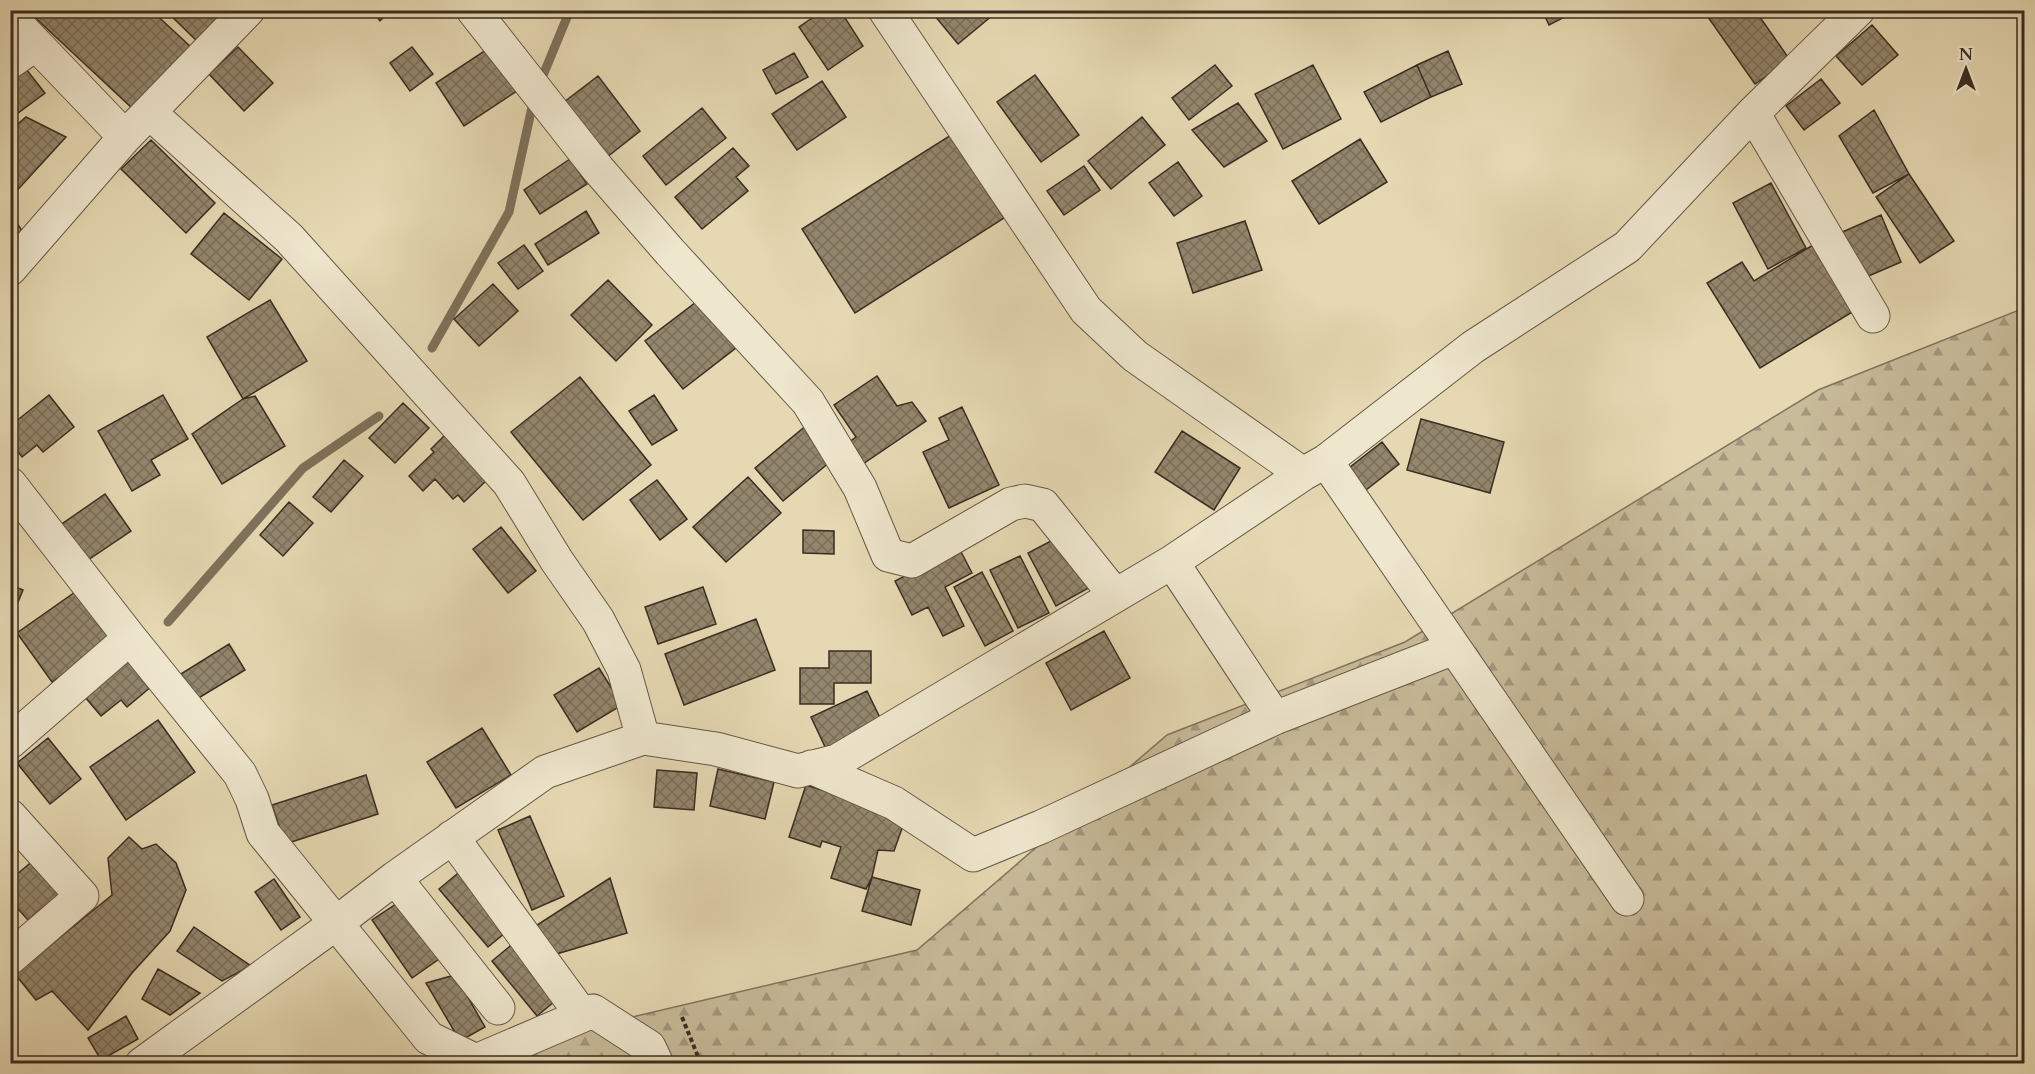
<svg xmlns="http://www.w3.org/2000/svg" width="2035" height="1074" font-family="Cardo,serif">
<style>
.forest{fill:url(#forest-firs);stroke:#81745e;stroke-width:1.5}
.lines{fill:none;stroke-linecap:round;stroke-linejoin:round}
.stream{stroke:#7e715b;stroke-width:9}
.building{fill:url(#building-cross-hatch);stroke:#3a2d22;stroke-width:1.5}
.minor-casing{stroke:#655846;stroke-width:35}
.path{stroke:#3a2d22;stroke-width:4;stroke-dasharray:4.5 3;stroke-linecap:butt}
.minor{stroke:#eee6cd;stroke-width:33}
</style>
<defs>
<pattern id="forest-firs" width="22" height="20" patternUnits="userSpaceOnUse" patternTransform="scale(1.5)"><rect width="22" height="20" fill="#c8bb9a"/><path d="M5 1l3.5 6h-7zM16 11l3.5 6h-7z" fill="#a3987d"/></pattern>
<pattern id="building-cross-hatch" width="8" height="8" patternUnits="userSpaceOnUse" patternTransform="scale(1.5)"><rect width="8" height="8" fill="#93866d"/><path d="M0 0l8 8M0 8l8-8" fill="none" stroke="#796e59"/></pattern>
</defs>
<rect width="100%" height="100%" fill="#e5d8b2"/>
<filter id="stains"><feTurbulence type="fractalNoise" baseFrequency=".00333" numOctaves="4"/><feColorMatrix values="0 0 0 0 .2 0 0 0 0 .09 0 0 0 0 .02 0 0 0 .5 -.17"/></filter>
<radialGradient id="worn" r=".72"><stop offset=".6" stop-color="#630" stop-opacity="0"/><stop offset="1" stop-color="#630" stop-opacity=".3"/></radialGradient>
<path class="forest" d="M2024 308V1063L471 1064 509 1046 917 950 1167 735 1405 642 1818 390Z"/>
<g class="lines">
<path class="stream" d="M539 85 570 10
M432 348 509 212 534 98
M168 622 303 468 379 416"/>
</g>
<path class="building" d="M27 10H151L192 48 134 110Z
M165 10H233L200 44Z
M371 10H391L380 21Z
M824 10H840L863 46 828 70 799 27Z
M930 10H999L958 44Z
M1542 10H1578L1549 25Z
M1703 10H1755L1790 60 1755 84Z
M1872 25 1898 55 1862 85 1836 56Z
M495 44 523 87 464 126 436 83Z
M238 47 273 83 244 111 209 74Z
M412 47 433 74 410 91 390 63Z
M1448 51 1462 84 1431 97 1417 65Z
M794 53 808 77 776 94 763 70Z
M1215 65 1232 86 1189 120 1172 98Z
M1313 65 1341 119 1283 149 1255 94Z
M1417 65 1431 97 1381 122 1364 92Z
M26 69 45 93 10 119V81Z
M1035 75 1079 135 1041 162 997 102Z
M598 76 640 131 602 161 559 106Z
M1821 79 1840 103 1804 130 1786 106Z
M822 81 846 117 797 150 772 114Z
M1238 103 1267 141 1224 167 1192 130Z
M702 108 726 138 666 185 643 156Z
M1874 110 1909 174 1873 193 1839 136Z
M26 117 66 137 12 196 10 131Z
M1142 117 1165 145 1111 189 1088 161Z
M951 135 1004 218 855 313 802 229Z
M1360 139 1387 182 1319 224 1292 181Z
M151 140 215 203 186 233 121 169Z
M733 148 749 166 736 177 748 191 702 229 675 197Z
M570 159 587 184 540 214 524 190Z
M1178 162 1202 196 1174 216 1149 183Z
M1084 166 1100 190 1064 215 1047 191Z
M1909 174 1954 241 1920 263 1876 197Z
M1771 183 1806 248 1768 269 1733 203Z
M586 211 599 233 548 265 535 244Z
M10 213 23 232 10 240Z
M224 213 282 259 249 300 191 254Z
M1881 215 1901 262 1857 281 1838 234Z
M1245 221 1262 270 1193 293 1177 243Z
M524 245 543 271 518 289 498 263Z
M1813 245 1854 311 1760 368 1707 283 1742 262 1754 281Z
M608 280 652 325 616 361 571 315Z
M493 284 518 311 479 346 454 319Z
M704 296 741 344 683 389 645 341Z
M270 300 307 361 243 399 207 337Z
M877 376 897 406 912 402 926 421 857 468 842 447 856 437 834 405Z
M580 377 651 465 583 520 511 432Z
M49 395 74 427 43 452 37 445 22 457 10 442V426Z
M163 395 188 439 151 460 160 475 132 491 98 431Z
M654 395 677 430 652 445 629 411Z
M255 396 285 446 222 484 192 434 243 399Z
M403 403 429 428 395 463 369 438Z
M962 407 999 485 949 508 923 452 949 440 939 418Z
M1421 419 1504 442 1490 493 1407 470Z
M808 424 836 457 783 501 755 468Z
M1182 431 1240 468 1214 510 1155 472Z
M445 435 488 479 464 502 458 495 453 499 435 479 423 491 409 476 434 452 431 449Z
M1382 442 1399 464 1366 490 1349 468Z
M344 460 363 476 331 512 313 497Z
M748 477 781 513 726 562 693 527Z
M657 480 687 519 660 540 630 500Z
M105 494 131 531 82 564 56 528Z
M289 502 313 523 283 556 260 535Z
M501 527 536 571 508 593 473 549Z
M803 530 834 531V554L803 553Z
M1066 533 1094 585 1056 606 1028 553Z
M959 548 972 573 945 587 964 626 943 636 928 607 912 615 895 581Z
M1020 556 1049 613 1018 628 990 570Z
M982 572 1013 631 985 646 954 587Z
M10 585 23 590 10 622Z
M703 587 716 624 658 644 645 607Z
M78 590 113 639 52 682 17 633Z
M756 619 775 670 684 705 665 654Z
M1104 631 1130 678 1071 710 1046 663Z
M229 644 245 670 192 702 176 677Z
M829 651H871V683H834V704H800V668H829Z
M130 660 152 686 127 707 121 700 101 716 85 697Z
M599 668 622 705 577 732 554 695Z
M867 691 883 724 827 751 811 717Z
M158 720 195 772 126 820 90 767Z
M482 728 511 775 456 808 427 762Z
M48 738 81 779 50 804 17 763Z
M718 769 774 782 765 819 710 806Z
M657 770 697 773 694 810 654 807Z
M366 775 378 814 285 844 272 805Z
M806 785 906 817 894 851 878 850 872 877 866 889 831 878 841 847 822 841 820 847 789 837Z
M530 816 564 896 532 910 498 830Z
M129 837 142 849 156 844 176 863 186 890 170 931 132 973 88 1030 52 991 36 1000 15 974 112 895 108 858Z
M35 859 63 891 28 920 10 900V880Z
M463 869 512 927 488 947 439 889Z
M872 877 920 890 911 925 862 911Z
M610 878 627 933 553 955 534 927Z
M274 879 300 917 281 930 255 892Z
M399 902 439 959 412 978 372 920Z
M194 927 251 966 222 981 177 951Z
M515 942 560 997 537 1016 492 961Z
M158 969 200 993 170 1015 142 999Z
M455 975 485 1027 460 1041 426 983Z
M126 1016 138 1039 101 1060 88 1038Z"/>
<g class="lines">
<g class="minor-casing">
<path id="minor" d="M473 10 598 169 670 252 808 402 860 488 888 555 912 561 1011 504 1025 501 1043 505 1115 595
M885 10 1086 310 1135 356 1303 474
M10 17 125 137
M10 62 36 44
M150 113 289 238 509 483 557 561 598 620 624 670 643 738
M1753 113 1873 316
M10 269 125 137 248 10
M1326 461 1627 899
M10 484 130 638 240 774 252 799 263 833 429 1038 476 1061 593 1011 649 1047 657 1064
M1172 562 1275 718
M10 742 130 638
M811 767 894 803 973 855 1041 827 1275 718 1454 648
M10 816 82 896 10 958
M452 837 582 1015
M395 878 498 1008
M142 1064 335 924 395 878 545 772 643 738 716 749 798 771 837 761 1172 562 1303 474 1326 461 1473 347 1627 247 1753 113 1858 10"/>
</g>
<path class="path" d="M682 1017 701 1064"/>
<use href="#minor" class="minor"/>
</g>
<rect width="2035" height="1074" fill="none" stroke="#e5d8b2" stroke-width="36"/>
<rect x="12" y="12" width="2011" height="1050" fill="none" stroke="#3a2d22" stroke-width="3"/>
<rect x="18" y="18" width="1999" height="1038" fill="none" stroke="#3a2d22" stroke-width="1.5"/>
<g transform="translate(1966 69)" stroke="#eee6cd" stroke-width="4.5" paint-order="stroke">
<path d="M0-4.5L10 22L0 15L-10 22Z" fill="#3a2d22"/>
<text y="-9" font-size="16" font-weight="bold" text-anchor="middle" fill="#3a2d22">N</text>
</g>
<rect width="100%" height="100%" filter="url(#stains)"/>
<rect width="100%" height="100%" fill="url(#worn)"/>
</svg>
